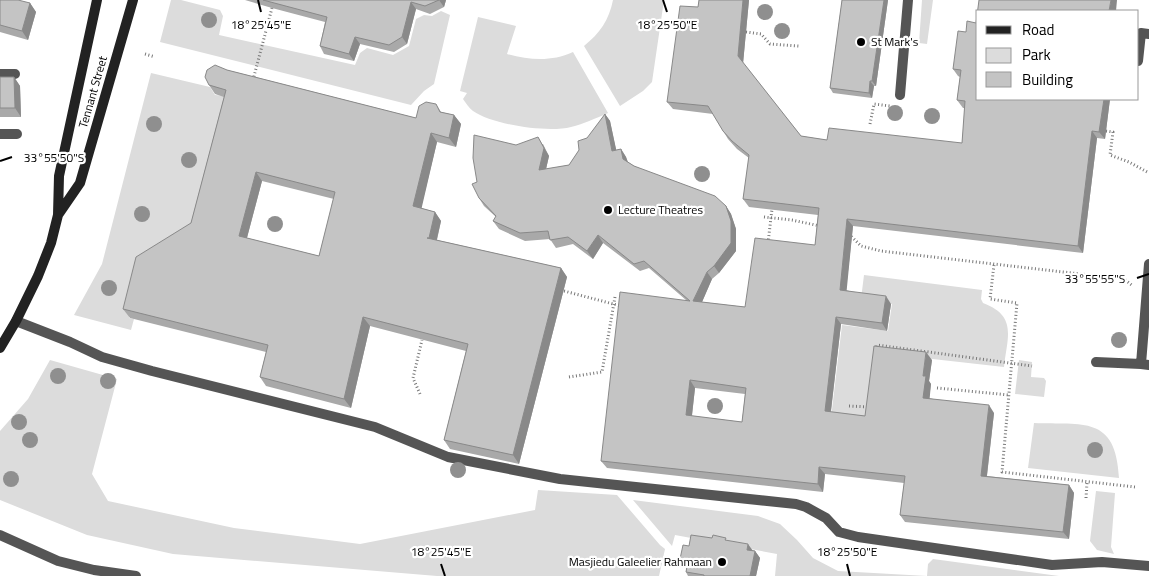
<svg xmlns="http://www.w3.org/2000/svg" width="1149" height="576" font-family="'Titillium Web',sans-serif">
<style>
.green{fill:#dcdcdc}
.lines{fill:none;stroke-linecap:round;stroke-linejoin:round}
.path{stroke:#777;stroke-width:3;stroke-dasharray:1 2.5;stroke-linecap:butt}
.lane{stroke:#555;stroke-width:10}
.street{stroke:#555;stroke-width:10}
.secondary{stroke:#222;stroke-width:10}
.path-bridge{stroke:#777;stroke-width:3;stroke-dasharray:1 2.5;stroke-linecap:butt}
.tree{fill:#8f8f8f}
.wall{fill:#a9a9a9;fill-rule:evenodd}
.shaded-wall{fill:#898989}
.building{fill:#c4c4c4;stroke:#898989;fill-rule:evenodd}
.ticks{fill:none;stroke:#000;stroke-width:2}
.poi-dot{fill:#000;stroke:#fff;stroke-width:2}
.labels{text-anchor:middle;stroke-width:4.5;stroke-linejoin:round;paint-order:stroke}
.poi-label{font-size:12px;fill:#000;stroke:#fff;text-anchor:start}
.street-label{font-size:12px;fill:#000;stroke:#fff}
.ticks-label{font-size:12px;text-anchor:middle;fill:#000;stroke:#fff;stroke-width:4.5;stroke-linejoin:round;paint-order:stroke}
</style>
<rect width="100%" height="100%" fill="#fff"/>
<path class="green" d="M171 0H181L220 10 223 16 219 35 355 65 360 53 367 48 393 55 409 46 416 19 424 15 432 16 441 11 450 15 434 84 424 91 411 105 160 42Z
M613 0H664L652 82 643 91 620 106 584 46C600 33 609 20 613 0Z
M922 0H933L927 44 919 43Z
M478 17 516 26 507 54C530 60 551 62 573 52L608 113C596 118 584 124 571 127 548 133 493 125 473 111 469 108 466 103 463 99L467 93 460 91Z
M151 73 210 87 215 95 226 96 197 232 142 265 129 318 134 319 131 330 74 315 102 264Z
M864 275 982 290 981 299 983 303C1018 316 1007 338 1004 367L879 353 870 422 831 418 842 325 888 331 892 304 861 299Z
M50 360 117 379 92 474 108 501 234 528 360 544 535 510 538 490 617 495 660 545 665 549 659 576H437L173 554 87 535 0 500V431L28 399Z
M1019 360 1032 362 1031 377 1044 378 1046 381 1044 397 1015 394Z
M1034 423C1083 425 1116 415 1119 478L1028 468Z
M1096 491 1115 493 1111 547 1114 554 1097 550 1090 541Z
M633 500 758 516 780 524 797 540 813 558 838 571 927 576 928 564 933 559 1059 576H775L777 554 675 535 672 546Z"/>
<g class="lines">
<path class="path" d="M746 32 761 34 770 44 799 46
M145 54 155 57
M253 80 272 8
M870 124 874 104 890 106
M1106 131 1113 132 1110 155 1129 162 1149 173
M764 217 792 220 820 226
M849 234 861 246 881 251 1124 279 1133 286
M994 265 990 299 1017 303 1002 472 1135 487
M876 350 877 345 1032 366
M569 377 602 372 615 297
M937 388 1009 395
M420 394 413 378 422 340
M849 406 869 407V406
M1086 498 1087 483"/>
<path class="lane" d="M1138 61 1141 33 1149 34
M0 74H15
M900 95 908 0
M0 134H17
M1149 264 1141 364 1149 365
M16 321 70 342 102 357 152 371 375 427 448 457 560 479 796 504 806 507 826 518 839 532 858 537 1052 565 1102 562 1149 566
M1096 362 1141 364"/>
<path class="street" d="M0 535 58 561 94 570 136 576"/>
<path class="secondary" d="M58 215 80 183 133 0
M0 348 16 321 38 276 51 243 58 215 59 176 97 0"/>
<path class="path-bridge" d="M768 243 772 209
M564 291 621 306"/>
</g>
<g class="tree">
<circle cx="765" cy="12" r="8"/>
<circle cx="209" cy="20" r="8"/>
<circle cx="782" cy="31" r="8"/>
<circle cx="895" cy="113" r="8"/>
<circle cx="932" cy="116" r="8"/>
<circle cx="154" cy="124" r="8"/>
<circle cx="189" cy="160" r="8"/>
<circle cx="702" cy="174" r="8"/>
<circle cx="142" cy="214" r="8"/>
<circle cx="275" cy="224" r="8"/>
<circle cx="109" cy="288" r="8"/>
<circle cx="1119" cy="340" r="8"/>
<circle cx="58" cy="376" r="8"/>
<circle cx="108" cy="381" r="8"/>
<circle cx="715" cy="406" r="8"/>
<circle cx="19" cy="422" r="8"/>
<circle cx="30" cy="440" r="8"/>
<circle cx="1095" cy="450" r="8"/>
<circle cx="458" cy="470" r="8"/>
<circle cx="11" cy="479" r="8"/>
</g>
<path class="wall" d="M0 0 30 3 36 12 28 40 0 32Z
M245 0H446L444 7 430 14 416 9 407 44 394 52 360 44 354 61 324 54 320 46 325 22 272 8Z
M699 0H749L743 63 801 136 827 140 962 143 965 108H963L957 100 960 77 958 76 953 69 966 32 976 23 978 11 1110 99 1105 139 1097 138 1083 253 853 226 846 290 891 304 887 331 841 324 831 412 865 416 932 360 929 381 931 384 929 398 994 413 987 476 1069 485 1074 493 1069 539 905 522 900 515 904 483 825 474 823 492 607 468 601 461 686 300 649 268 640 271 603 243 593 259 573 244 556 248 550 239 525 241 499 229 493 221 496 217 484 206 479 198 477 182 516 145 543 144 549 156 546 169 569 165 605 114 610 121 616 150 621 149 626 157 628 162 634 166 726 206 731 214 736 229V251L719 273 712 279 702 302 745 307 815 245 818 215 749 207 743 199 749 158 737 149 728 139 713 114 673 109 667 102 698 7ZM695 388 745 394 742 422 692 416Z
M842 0H888L876 86H874L872 98 833 93 830 88Z
M227 70 416 118 436 104 441 112 454 115 461 124 456 147 437 142 421 208 435 212 441 221 437 240 561 268 567 277 519 464 450 449 444 440 466 351 370 326 351 408 266 386 260 377 266 352 130 318 123 309 191 223 224 97 215 94 209 85ZM262 181 334 199 319 256 247 238Z
M0 77H14L20 86 21 117H0Z
M728 541 755 551 760 558 756 576H688L686 572V567L685 566 680 559 689 546Z"/>
<path class="shaded-wall" d="M439 0H446L444 7Z
M743 0H749L743 64 738 56Z
M884 0H888L876 86 872 81Z
M1111 0H1117L1116 11H1109Z
M411 2 416 9 407 44 402 37Z
M30 3 36 12 28 40 22 31Z
M355 37 360 44 354 61 349 54Z
M14 77 20 86 21 117 15 108Z
M870 81 874 86 872 98 869 93Z
M1104 99H1110L1105 139 1099 132Z
M605 114 610 121 618 158 612 151Z
M454 115 461 124 456 147 449 138Z
M1092 131 1097 138 1083 253 1078 246Z
M431 133 437 142 420 215 413 206Z
M538 137 549 156 544 178 539 170Z
M621 149 626 157 629 166 623 159Z
M256 172 262 181 245 245 239 236Z
M726 206 731 214 736 229V251L719 273 714 266Z
M435 212 441 221 435 247 429 238Z
M847 219 853 226 846 297 840 290Z
M598 235 603 243 593 259 587 251Z
M561 268 567 277 519 464 513 455Z
M707 272 712 279 699 309 693 301Z
M886 296 891 304 887 331 882 323Z
M363 317 370 326 351 408 344 399Z
M836 317 841 324 830 418 825 411Z
M926 352 932 360 929 381 931 384 929 405 923 398V376Z
M690 380 695 388 691 423 686 415Z
M989 405 994 413 986 483 981 476Z
M819 467 825 474 823 492 818 484Z
M1069 485 1074 493 1069 539 1063 532Z
M748 544 753 551 747 550Z
M755 551 760 558 756 576H750Z"/>
<path class="building" d="M0 0H18L30 3 22 31 0 25Z
M263 0H439L425 6 411 2 402 37 389 45 355 37 349 54 320 46 327 17Z
M699 0H743L738 56 801 136 827 140 829 128 962 143 965 101 957 100 961 70 953 69 958 31 966 32 967 21 976 23 979 0H1111L1109 11H978V99H1104L1099 132 1092 131 1078 246 847 219 840 290 886 296 882 323 836 317 825 411 865 416 874 346 926 352 923 376H926L923 398 989 405 981 476 1069 485 1063 532 900 515 905 476 819 467 818 484 601 461 620 292 690 301 644 261 634 264 598 235 587 251 568 237 550 240 548 231 520 233 493 221 496 216 479 198 472 184 477 182 473 158 474 135 516 145 538 137 544 148 539 170 569 165 579 150 578 141 587 138 605 114 612 151 621 149 623 159 634 166 715 196 726 206 731 221V243L714 266 707 272 693 301 745 307 755 238 815 245 819 208 743 199 749 155 732 141 723 131 708 106 667 102 680 6 698 7ZM690 380 746 388 742 422 686 415Z
M842 0H884L872 81H870L869 93 830 88Z
M215 65 227 70 416 118 419 106 426 102 436 104 440 112 454 115 449 138 431 133 413 206 435 212 429 238H427L561 268 513 455 444 440 468 344 363 317 344 399 260 377 268 345 123 309 136 257 191 223 226 90 209 85 205 77 207 70ZM256 172 335 192 319 256 239 236Z
M0 77H14L15 108H0Z
M691 535 712 538 713 535 726 538 725 540 748 544 747 550 755 551 750 576H704V575L686 572 688 561 680 559 683 545 689 546Z"/>
<path class="ticks" d="M258 0 261 12M663 0 667 12M0 161 12 157M1137 278 1149 274M441 564 445 576M847 564 850 576"/>
<g class="poi-dot">
<circle cx="861" cy="42" r="5"/>
<circle cx="608" cy="210" r="5"/>
<circle cx="722" cy="562" r="5"/>
</g>
<g class="labels">
<g class="poi-label">
<text x="871" y="46">St Mark's</text>
<text x="618" y="214">Lecture Theatres</text>
<text x="712" y="566" text-anchor="end">Masjiedu Galeelier Rahmaan</text>
</g>
<g class="street-label">
<text transform="translate(93 92) rotate(-74)" y="4">Tennant Street</text>
</g>
</g>
<g class="ticks-label">
<text x="261" y="29">18°25'45"E</text>
<text x="667" y="29">18°25'50"E</text>
<text x="54" y="162">33°55'50"S</text>
<text x="1095" y="283">33°55'55"S</text>
<text x="441" y="556">18°25'45"E</text>
<text x="847" y="556">18°25'50"E</text>
</g>
<rect x="976" y="10" width="162" height="90" fill="#ffffff" stroke="#999999"/>
<rect x="986" y="26" width="25" height="8" fill="#222222" stroke="#999999"/>
<text x="1022" y="35" font-size="15" fill="#000000">Road</text>
<rect x="986" y="48" width="25" height="15" fill="#dcdcdc" stroke="#999999"/>
<text x="1022" y="60" font-size="15" fill="#000000">Park</text>
<rect x="986" y="72" width="25" height="15" fill="#c4c4c4" stroke="#999999"/>
<text x="1022" y="85" font-size="15" fill="#000000">Building</text>
</svg>
